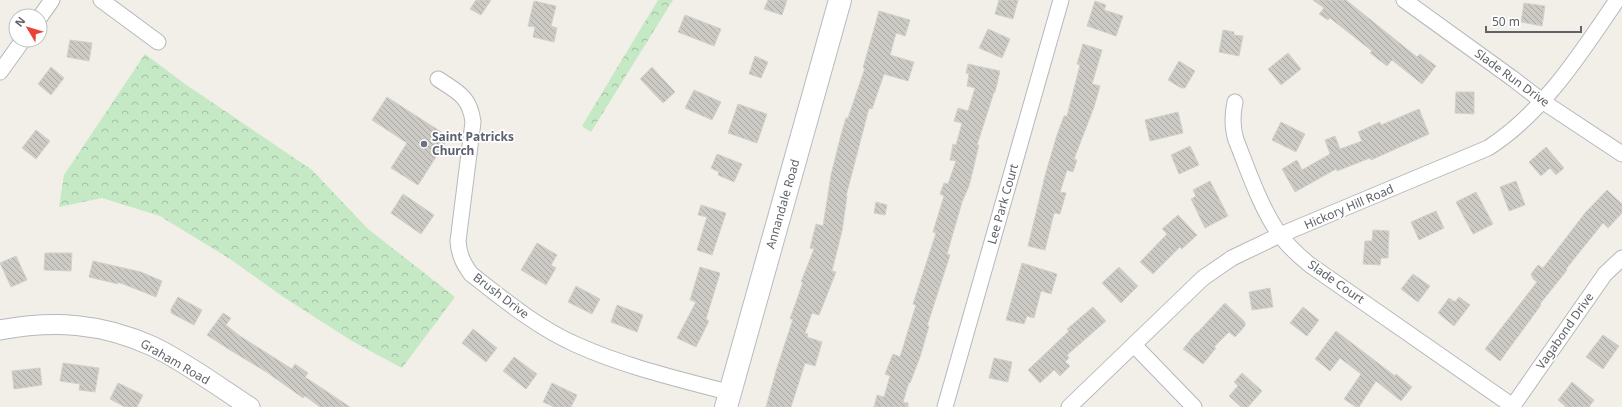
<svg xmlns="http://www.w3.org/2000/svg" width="1622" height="407" font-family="'Noto Sans',sans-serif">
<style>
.forest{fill:url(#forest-crowns)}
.building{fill:url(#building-back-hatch);stroke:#d6d1c6}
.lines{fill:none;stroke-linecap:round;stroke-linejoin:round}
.minor-casing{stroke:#b5b8bc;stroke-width:17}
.tertiary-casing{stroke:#b5b8bc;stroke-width:21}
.secondary-casing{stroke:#b6babf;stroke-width:24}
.minor{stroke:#fff;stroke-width:15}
.tertiary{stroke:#fff;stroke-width:19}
.secondary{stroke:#fff;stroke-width:22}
.worship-dot{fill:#6b7280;stroke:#fff;stroke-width:1.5}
.labels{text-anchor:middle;stroke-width:3.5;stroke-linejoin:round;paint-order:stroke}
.street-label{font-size:12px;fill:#5f6368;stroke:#fff}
.worship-label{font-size:12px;font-weight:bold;fill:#5b616d;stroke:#fff;text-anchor:start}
</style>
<defs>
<pattern id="forest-crowns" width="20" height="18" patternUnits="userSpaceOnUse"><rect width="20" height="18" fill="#c5e8c5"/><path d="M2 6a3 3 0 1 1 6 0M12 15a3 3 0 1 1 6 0" fill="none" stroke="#a3c0a4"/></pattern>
<pattern id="building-back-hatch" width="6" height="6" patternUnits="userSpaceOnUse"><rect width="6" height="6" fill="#cccac5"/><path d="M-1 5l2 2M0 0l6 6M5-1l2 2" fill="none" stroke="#a9a8a4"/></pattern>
</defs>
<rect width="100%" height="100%" fill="#f1efe8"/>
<path class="forest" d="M658 0H673L591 132 582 126Z
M145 54 185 84 312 170 368 229 455 297 402 368 352 341 282 296 230 259 160 216 102 198 59 207 64 175Z"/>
<path class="building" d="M476 0H491L481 15 470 9Z
M768 0H787L782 15 764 9Z
M999 0H1018L1013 19 995 14Z
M1313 0H1346L1417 57 1420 54 1436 66 1422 84 1392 60 1387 66 1370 53 1372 51 1330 18 1328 20 1319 14 1324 8Z
M534 1 556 6 551 26 557 28 554 42 533 37 535 27 528 26Z
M1095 1 1106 5 1104 10 1123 16 1116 36 1087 26Z
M1524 3 1545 6 1542 26 1521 22Z
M879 11 910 20 905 36 896 33 890 55 914 62 908 81 884 74 872 109 869 108 846 196H847L842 231 832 271 836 272 819 315 812 313 805 333 808 334 807 337 822 342 815 366 805 363 791 407H766L776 371 793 319H790L803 282H801L814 249 810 248 816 224 823 226 831 175 841 135 846 118H848L865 68H863Z
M685 15 721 29 714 46 678 32Z
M988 29 1010 39 1002 58 979 48Z
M1223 30 1234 32V35L1243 36 1239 56 1219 52Z
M70 40 92 43 89 61 67 57Z
M1083 44 1102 50 1092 84 1100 86 1094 107 1074 159 1077 160 1073 172 1067 170 1060 192 1066 193 1060 214 1054 213 1045 250 1028 246 1046 172 1057 135 1064 116H1067L1080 65 1077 64Z
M1288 53 1301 69 1281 85 1268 69Z
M755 56 768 62 761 78 749 74Z
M1179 61 1195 71 1185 88H1181L1168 80Z
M968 64 1000 71 995 92H994L977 145H979L969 186 962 202 947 254 950 255 927 326H929L920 357 910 383 909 382 903 402 908 403V407H874L877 395 884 397 890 376 885 374 893 354 900 357 916 305 913 304 936 233 933 232 944 196 940 194 944 183 948 184 956 161 950 160 953 144 956 145 962 123 954 121 958 108 968 111 975 88 967 86 969 74 966 73Z
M51 67 64 78 51 95 38 84Z
M652 67 675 92 663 103 640 79Z
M694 90 721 102 712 120 685 108Z
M1456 92H1474V114L1455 113Z
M387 97 449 137 418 185 391 168 407 143 372 120Z
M738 104 767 114 757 143 728 133Z
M1419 109 1429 134 1371 160 1370 158 1337 171 1336 169 1295 192 1282 169 1297 160 1302 170 1330 154 1325 140 1335 136 1340 149 1362 141 1358 132 1380 122 1381 125Z
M1178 112 1183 133 1150 141 1145 120Z
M1281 122 1305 134 1296 152 1272 140Z
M36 130 50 141 36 159 22 148Z
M1190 146 1199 165 1179 174 1171 155Z
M1546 147 1564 168 1556 175 1550 168 1541 176 1529 162Z
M717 154 742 164 734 182 718 175 719 172 711 168Z
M1210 181 1228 216 1205 228 1191 199 1196 196 1193 190Z
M1516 181 1525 205 1509 211 1500 187Z
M1607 190 1622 204V213L1608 228 1603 223 1566 269 1567 270 1540 304 1541 305 1500 361 1485 349 1537 282 1533 279 1531 274 1538 265 1543 268 1585 213Z
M1476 192 1493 224 1473 234 1456 202Z
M403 194 434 215 421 234 391 213Z
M876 202 887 205 885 215 874 213Z
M701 205 726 213 712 255 697 250 707 217 698 215Z
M1436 211 1444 228 1419 240 1411 222Z
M1178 215 1197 235 1182 249 1180 247 1153 274 1140 262 1167 234 1162 229Z
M1373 230 1389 231 1388 258H1381L1380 265 1363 264 1365 241H1372Z
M537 243 557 255 551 265 556 268 546 285 521 270Z
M45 253H72L71 271 44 270Z
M16 256 27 280 11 287 0 263Z
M93 261 141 272 162 281 156 297 118 282V284L89 277Z
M1022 263 1057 274 1051 294 1041 291 1034 318 1027 316 1024 324 1006 320Z
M700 267 720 273 706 319 709 321 696 347 677 338 696 302 690 300Z
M1119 267 1138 286 1121 303 1102 283Z
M1413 274 1430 286 1418 302 1401 289Z
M576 286 600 299 592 314 568 302Z
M1270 288 1273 307 1252 310 1249 292Z
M178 297 202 310 194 325 171 313V309Z
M1459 297 1470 305 1454 326 1438 313 1449 298 1455 302Z
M1225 303 1245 322V326L1235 337 1229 332 1214 347 1216 348 1203 364 1183 349 1196 333H1197Z
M617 305 643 315 637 332 611 322Z
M1093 307 1106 321 1067 355 1069 358 1065 362 1070 366 1060 376 1054 370 1040 383 1028 370 1069 331 1067 329Z
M1303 307 1319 320 1307 336 1290 323Z
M223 313 231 318 226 325 240 336 292 369 295 364 308 373 305 377 350 407H320L305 396 303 398 268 373 230 350 207 335Z
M473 329 497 348 486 362 462 343Z
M1336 331 1395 376 1396 374 1412 387 1401 401 1376 381 1359 407H1356L1344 399 1361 374 1340 358 1330 371 1315 359Z
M1603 335 1619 346 1603 369 1586 357Z
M514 357 537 374 526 389 503 371Z
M994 358 1012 362 1008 382 989 378Z
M63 363 99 368 95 392 79 390 80 384 60 381Z
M40 368 42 385 14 389 12 371Z
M1242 373 1262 391 1248 407H1241L1229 396 1238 386 1234 382Z
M1572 382 1594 400 1589 407H1566L1558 400Z
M118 383 143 395 137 407H125L110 399Z
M552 383 577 395 571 407H554L543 402Z"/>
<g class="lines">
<g class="minor-casing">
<path id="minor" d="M101 0 158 42
M1404 0 1512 78 1542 101 1622 154
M40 17 52 0
M0 72 23 40
M438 79C458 92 470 97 473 122L458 241C459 255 463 263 471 274 504 300 538 328 577 345 626 367 679 379 731 393
M1235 102C1232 116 1232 127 1236 140 1248 170 1261 209 1280 235 1288 246 1299 256 1310 265L1514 407
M1134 345 1194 407
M945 407 1061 0
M1069 407 1203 278 1232 258 1280 235 1488 148C1543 113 1581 53 1617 0
M1512 407 1605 274 1622 258"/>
</g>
<g class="tertiary-casing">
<path id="tertiary" d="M0 330C54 320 101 323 152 346 184 361 219 387 250 407"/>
</g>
<g class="secondary-casing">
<path id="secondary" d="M726 407 840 0"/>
</g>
<use href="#minor" class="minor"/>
<use href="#tertiary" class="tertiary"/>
<use href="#secondary" class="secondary"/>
</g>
<circle class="worship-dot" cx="424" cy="144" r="4"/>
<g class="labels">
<g class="street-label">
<text transform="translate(1512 78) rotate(36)" y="4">Slade Run Drive</text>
<text transform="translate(783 204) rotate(-74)" y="4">Annandale Road</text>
<text transform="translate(1003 204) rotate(-74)" y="4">Lee Park Court</text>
<text transform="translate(1349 207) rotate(-23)" y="4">Hickory Hill Road</text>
<text transform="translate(1336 282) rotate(35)" y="4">Slade Court</text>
<text transform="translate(501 296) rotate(37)" y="4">Brush Drive</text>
<text transform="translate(1565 331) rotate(-55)" y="4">Vagabond Drive</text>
<text transform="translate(175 362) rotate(30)" y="4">Graham Road</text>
</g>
<g class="worship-label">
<text x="432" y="141">Saint Patricks<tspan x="432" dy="14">Church</tspan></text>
</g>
</g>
<g transform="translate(28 28) rotate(308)"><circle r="19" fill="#ffffff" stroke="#bfc1c3"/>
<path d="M0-3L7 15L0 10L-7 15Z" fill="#ea4335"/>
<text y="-6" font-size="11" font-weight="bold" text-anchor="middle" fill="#5f6368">N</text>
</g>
<path d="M1486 26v6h95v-6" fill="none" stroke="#5f6368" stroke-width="2"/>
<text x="1492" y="26" font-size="12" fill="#5f6368" stroke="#ffffff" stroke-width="3" paint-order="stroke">50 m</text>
</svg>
